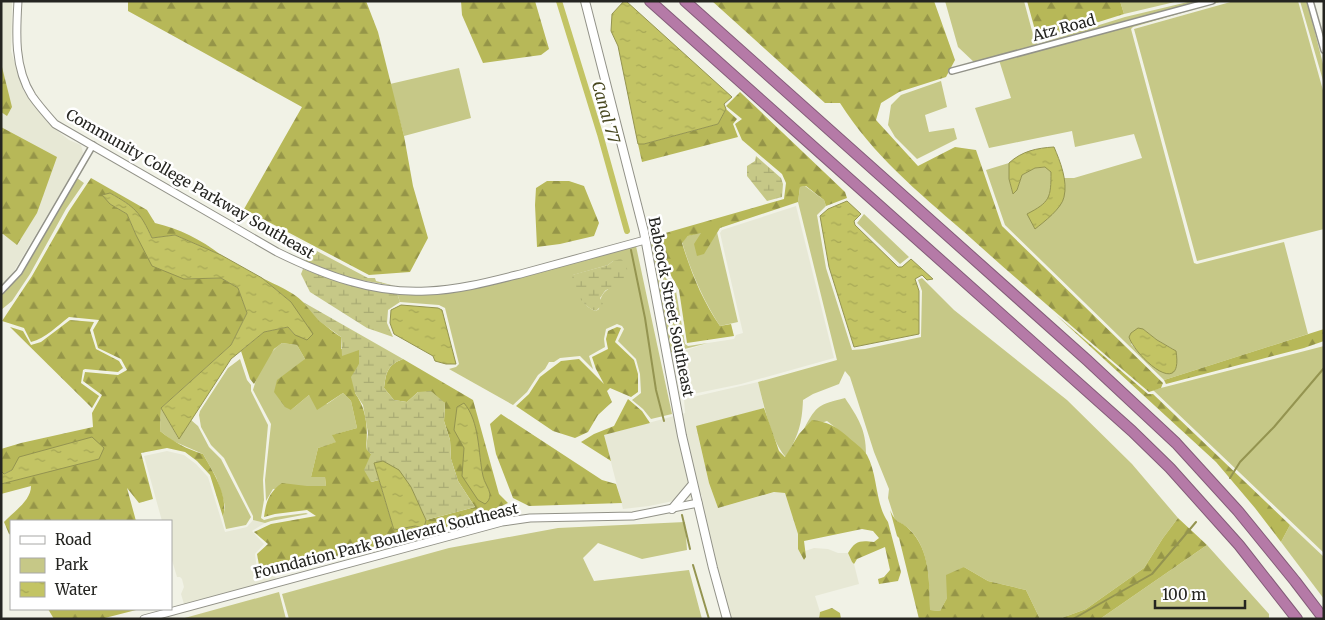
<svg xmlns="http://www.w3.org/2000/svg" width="1325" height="620" font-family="Merriweather,serif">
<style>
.built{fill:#e7e8d5}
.green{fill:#c6c887;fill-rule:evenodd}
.forest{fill:url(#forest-firs)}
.wetland{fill:url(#wetland-marsh)}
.water{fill:url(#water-ripples);stroke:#949450}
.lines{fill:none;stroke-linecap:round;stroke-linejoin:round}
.stream{stroke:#949450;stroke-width:2}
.canal{stroke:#c3c464;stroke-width:6}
.minor-casing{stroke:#929288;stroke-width:8}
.tertiary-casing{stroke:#929288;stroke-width:9}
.secondary-casing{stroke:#929288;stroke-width:10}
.motorway-casing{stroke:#835c78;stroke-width:12}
.minor{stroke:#fff;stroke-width:5}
.tertiary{stroke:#fff;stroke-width:7}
.secondary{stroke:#fff;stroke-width:8}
.motorway{stroke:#b57aa7;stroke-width:10}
.labels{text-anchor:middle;stroke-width:5;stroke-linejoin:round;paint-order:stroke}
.street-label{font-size:15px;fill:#252521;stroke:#fff}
.water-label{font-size:16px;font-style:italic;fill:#494921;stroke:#fff}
</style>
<defs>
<pattern id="forest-firs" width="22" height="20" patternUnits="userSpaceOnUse" patternTransform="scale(1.25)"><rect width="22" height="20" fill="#b7b858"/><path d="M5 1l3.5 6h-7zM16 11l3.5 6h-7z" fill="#959548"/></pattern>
<pattern id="wetland-marsh" width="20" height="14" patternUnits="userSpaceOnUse" patternTransform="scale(1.25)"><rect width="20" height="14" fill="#c6c887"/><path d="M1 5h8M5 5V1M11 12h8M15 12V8" fill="none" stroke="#aaac74"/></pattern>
<pattern id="water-ripples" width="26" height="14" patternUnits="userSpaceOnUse" patternTransform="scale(1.25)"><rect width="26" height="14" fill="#c3c464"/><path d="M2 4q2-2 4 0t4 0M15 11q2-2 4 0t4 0" fill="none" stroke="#a7a856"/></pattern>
</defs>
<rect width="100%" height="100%" fill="#f1f2e6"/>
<path class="built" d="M1 1H12L11 51 23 90 50 125 69 140 81 145 83 153 79 162 11 276 1 286Z
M796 206 834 358 741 384 683 396 674 354 708 343 734 339 736 335 743 333 720 233 722 230Z
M758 382 764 408 696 427 709 483 718 508 775 492 785 493 798 534V549L806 557 805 551 814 548 828 549 838 553H848L852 562 854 564 859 584 815 596 820 612 819 619H727L708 538 702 502V495L649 506 623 509 604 435 685 413 684 399Z
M167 451 184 455 196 464 208 477 225 532 247 527 253 520 265 523 252 531 264 544 255 554 258 577 261 579 273 575 277 579 184 604 181 594 184 587 182 579 180 577H177L171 557V521H162L144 456Z"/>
<path class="green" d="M945 1H1024L1035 42 1038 44 1125 17 1192 1H1223L1133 27 1131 29 1194 263 1197 264 1284 242 1308 334 1164 380 1005 225 986 170 1009 163V179L1013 194 1017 190 1022 175 1035 168 1046 167 1051 172C1051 198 1050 202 1028 214L1064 198 1063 178H1074L1142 158 1134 134 1075 147 1072 131 989 148 975 108 1011 98 999 60 976 64 958 47ZM1143 329 1157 340 1173 349 1142 356 1131 344Z
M1120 1H1179L1124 14Z
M1234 1H1298L1324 94V229L1197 261 1134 29Z
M1300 1H1307L1324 68V84Z
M459 68 471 118 404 136 390 84Z
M941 81 947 107 925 115 929 132 954 128 957 139 917 159 895 137 888 125 891 105 901 95Z
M77 178 84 183 66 209 30 274 12 301 1 310V295L22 274Z
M805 186 824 200 826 206 817 215 826 268 852 350 865 349 921 337 922 291 918 280 922 278 954 310 1067 400 1132 464 1178 518 1163 538 1144 568 1086 609 1059 619H1040L1026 590 988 581 964 567 940 611 929 610C930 584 930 547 908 528 905 525 899 523 895 520L888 498 889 489 874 452 850 377 845 371 839 384 813 394 803 400C802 425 798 436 786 457 772 444 763 402 758 382L837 360 798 202 800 187Z
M864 214 909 257 900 264 857 223Z
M701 232 712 239 717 232 738 322 720 326C703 300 691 272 682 242L688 236Z
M653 244 654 256 666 272 676 291 685 344 688 346 708 343 669 353 649 245Z
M636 246 672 414 651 419 643 409 632 400 641 393 640 374 636 359 618 341 624 329 622 326 617 324 606 329 604 339 605 347 589 356 593 369 580 356 560 358 554 362H549L545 369 538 375 527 392 513 405 449 369 456 367 459 364 445 308 439 305 400 302 397 293 427 295 464 290ZM613 261 610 288C601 293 600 299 599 309L596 311C580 306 577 289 573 275L608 265Z
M282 343 297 345 305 359 291 410 309 395 327 404 343 393 351 401 357 428 333 435 337 442 318 448 311 477H325L326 486 273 489 266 501 265 480 271 424 253 390C257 374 268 352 282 343Z
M1324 346V553L1153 390Z
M240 359 247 380 251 385V391L268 425 263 480 264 500 261 518 264 520 275 517 306 513 308 514 271 521 265 523 253 520V516L224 458 211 445 201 427 199 415 200 411 228 368Z
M845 398C858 418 866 429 866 454L841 432 827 421 804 429C817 404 819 405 845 398Z
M161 408 178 438 191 420 198 426 209 447 221 459 251 517 246 525 226 529 223 517 225 507 222 494 216 477 203 454 173 441 160 431Z
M685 522 687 550 642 559 598 543 583 558 594 581 689 570 702 619H289L282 594 449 548 558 528Z
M1290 525 1324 557V599L1281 542Z
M1207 545 1269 614V619H1100Z
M279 592 286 619H181Z"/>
<path class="forest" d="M128 1H366L378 32 404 136 413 186 428 238 410 272 369 275 244 209 302 107 128 11Z
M461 1H535L549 49 541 55 483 63 462 15Z
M712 1H934L955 60 946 77 899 92 881 103 876 120 918 166 955 147 976 150 1002 226 1163 383 1161 388 1149 392C1087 339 1024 286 963 231 917 191 873 155 840 103H825Z
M1027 1H1120L1124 14 1038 41Z
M1 63 12 107 7 116 1 112Z
M740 92 845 192 847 198 826 206 824 200 806 186 800 187 798 202 720 228 704 254 697 256 694 244 701 233 688 236 682 243C691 272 702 300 720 326L731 324 734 336 687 343 679 290 668 270 656 255 655 236 784 199 786 183 782 174 742 140 735 124 742 119 726 106Z
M726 109 737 119 733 124 738 137 642 162 638 144H644L718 124Z
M1 127 57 157 37 213 17 245 3 234H1Z
M91 178 147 210 155 223C180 229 200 239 221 255L175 235 152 238C140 213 134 206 110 193V204L127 214 136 235 184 279 221 278 238 288 247 313 231 345 161 408 160 431C174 442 186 449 203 454 213 472 229 496 223 517L210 475 197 461 185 452 167 448 141 453 153 499 139 503 127 488 136 521H11V535L9 534 4 522C13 512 31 501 31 486L1 494V484L6 483 12 470 3 474 1 471V449L21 443 93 427 92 413 102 395 83 381 85 372 118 375 127 370 121 359 98 348 93 330 99 320 69 317C57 326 46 338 31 342L24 328 2 321 32 276 69 211Z
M547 181H569L584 186 599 223 594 236 560 244 537 247 535 205 536 188Z
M262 278C276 285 292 291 303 302 318 317 322 325 341 337V349L359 350V364L355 393C367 410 368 428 366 448L371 454V482L379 480 394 530 415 526 423 528 426 520 475 507 458 481 451 459 450 440 444 421 445 403 418 392 407 402 394 400 384 388C386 373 387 365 403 359L473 400 499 494 508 503 472 520 334 558 309 556 290 561 285 568 261 576 257 554 268 544 254 532 271 524 316 516 307 510 275 514 264 517C266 502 269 492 282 483L307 486H326L325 477H311L318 448 336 442 332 435 357 428 351 401 343 393 317 410 309 395 291 410 285 407 274 392 277 380 305 359 297 345 282 343 274 349 254 384 250 379 241 351 264 332 288 327 295 335 291 302Z
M1056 315 1148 394H1153L1290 525 1281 542 1255 508 1216 462Z
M70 320 94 322 90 330 96 349 119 361 123 368 118 372 85 369 83 370 81 383 99 396 92 408 10 327 23 331 31 345 41 342Z
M617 327 621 328 615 342 634 360 638 374V392L631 397 610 388 607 391 612 402 598 415 588 432 575 438 553 431 516 406 529 394 540 377 561 361 579 359 604 384 596 369 592 357 608 349 606 339 608 331Z
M1324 329V341L1304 348 1166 384 1164 380Z
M628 399 642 411 650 423 604 435 611 461 581 442 594 434 614 426Z
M764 408 779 451 785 457 799 434 812 420C828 422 835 426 847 436 853 442 863 448 867 455 878 475 875 504 888 522L901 572 898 581 879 584 878 579 884 577 890 570 885 547 857 559 854 564 852 562 848 553C855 541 860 540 874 542L879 538 873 531 862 529 804 541 806 557 804 560 798 549V534L785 493 774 492 718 508 709 483 696 426Z
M501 414 602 480 616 484 622 503 529 506 513 498 496 454 490 424Z
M890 510C897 526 899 519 909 529 931 550 929 583 930 610L940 611 947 598 946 575 964 567 988 581 1026 590 1040 619H919L899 538 897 536Z
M1178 518 1207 545 1100 619H1059L1086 609 1144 568 1163 538Z
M832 608 840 613 841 619H819L820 612Z
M48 609H140L101 619H54Z"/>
<path class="wetland" d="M756 156 781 178 783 184 782 197 767 201 747 176V166L755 161Z
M313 249 368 278H375L376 281 395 286 349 278 305 262 309 253Z
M621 259C631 267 630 283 616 288 612 289 608 288 605 291 603 293 602 296 600 298L603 304 596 311C581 306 574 290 572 275L608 265 613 261Z
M303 269 348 285 397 293 400 302 388 310 387 323 393 337 367 328 310 292 301 274Z
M303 302 403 359C387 365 386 373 384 388L394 400 407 402 418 392 431 391 445 403 444 421 450 440 451 459 458 481 475 507 426 520 411 487 374 463 379 480 371 482 364 470 371 454 366 449 368 433 363 405 355 393 351 377 359 364V350L342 356 341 337 319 321Z"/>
<path class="water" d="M624 1H626L732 97 724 104 726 109 718 124 644 144H638L618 46 611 31 612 14Z
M1054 147C1060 161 1068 181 1064 197 1062 208 1044 222 1035 229L1027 214C1050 202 1051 198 1051 172L1045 167 1035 168 1022 175 1017 190 1013 194 1009 179V163C1022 151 1037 148 1054 147Z
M110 193C135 207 140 212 152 238L175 235 221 255 262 278 291 302 313 334 307 340 295 335 288 327 264 332 231 359 179 439 161 408 231 345 247 313 238 288 221 278 184 279 152 266 136 235 127 214 110 204 102 195Z
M847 201 861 214 854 221 855 225 898 267H902L911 259 933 279 927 280 922 275 915 279 919 291V334L854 347 829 267 820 216 828 209Z
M401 305 438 308 442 310 456 364H446L435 361 433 356 394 334 390 323 391 310Z
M1138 328 1143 329 1157 340 1176 351C1184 401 1135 356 1129 337L1131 333Z
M464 403C480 422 478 453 483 476 484 482 489 488 490 494 490 499 488 502 485 504L478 500 462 476 464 448 454 430 457 407Z
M92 437 104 448 99 459 1 484V471L4 474 12 470 19 457Z
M383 461 399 470 411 487 426 520 424 528 415 526 394 530 374 463Z"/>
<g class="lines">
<path class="stream" d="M631 250 645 318 656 390 664 421
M1230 478 1240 462 1274 427 1324 368
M682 515 690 549
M693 565 709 619
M1073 619 1152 574 1196 522"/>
<path class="canal" d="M559 1 600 134 627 231"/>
<g class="minor-casing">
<path id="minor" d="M1310 1 1324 50
M952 71 1212 1
M1 291 19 272 93 145"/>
</g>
<g class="tertiary-casing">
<path id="tertiary" d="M18 1C16 33 14 68 32 96 39 106 47 115 55 124L277 252C324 275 373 294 427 291 459 290 492 281 524 273 564 262 605 251 645 240
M144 619 502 522 530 518 633 516 698 503"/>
</g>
<g class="secondary-casing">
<path id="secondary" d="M585 1 644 232 682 436 713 568 727 619
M672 509 693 484"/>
</g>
<g class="motorway-casing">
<path id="motorway" d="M650 1 1132 431 1170 468 1239 545 1297 619
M685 1 1087 360 1176 443 1238 511 1295 581 1324 619"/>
</g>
<use href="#minor" class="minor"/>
<use href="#tertiary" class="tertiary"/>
<use href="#secondary" class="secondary"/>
<use href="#motorway" class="motorway"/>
</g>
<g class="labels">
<g class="street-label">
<text transform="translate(1064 28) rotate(-15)" y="5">Atz Road</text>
<text transform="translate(190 184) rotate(30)" y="5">Community College Parkway Southeast</text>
<text transform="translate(671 307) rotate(79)" y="5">Babcock Street Southeast</text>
<text transform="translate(386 541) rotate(-14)" y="5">Foundation Park Boulevard Southeast</text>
</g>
<g class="water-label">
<text transform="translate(606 112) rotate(74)" y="6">Canal 77</text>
</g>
</g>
<rect width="1325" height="620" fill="none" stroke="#252521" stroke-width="5"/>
<rect x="10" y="520" width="162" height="90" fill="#ffffff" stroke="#a8a8a6"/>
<rect x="20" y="536" width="25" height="8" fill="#ffffff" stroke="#a8a8a6"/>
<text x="55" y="545" font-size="15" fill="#252521">Road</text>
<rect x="20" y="558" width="25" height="15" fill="#c6c887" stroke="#a8a8a6"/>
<text x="55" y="570" font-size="15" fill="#252521">Park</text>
<rect x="20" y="582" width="25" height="15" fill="url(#water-ripples)" stroke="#a8a8a6"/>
<text x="55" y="595" font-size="15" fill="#252521">Water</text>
<path d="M1155 600v8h90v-8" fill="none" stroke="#252521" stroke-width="2.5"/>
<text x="1162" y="600" font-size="15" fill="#252521" stroke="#ffffff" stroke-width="4" paint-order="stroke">100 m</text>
</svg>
